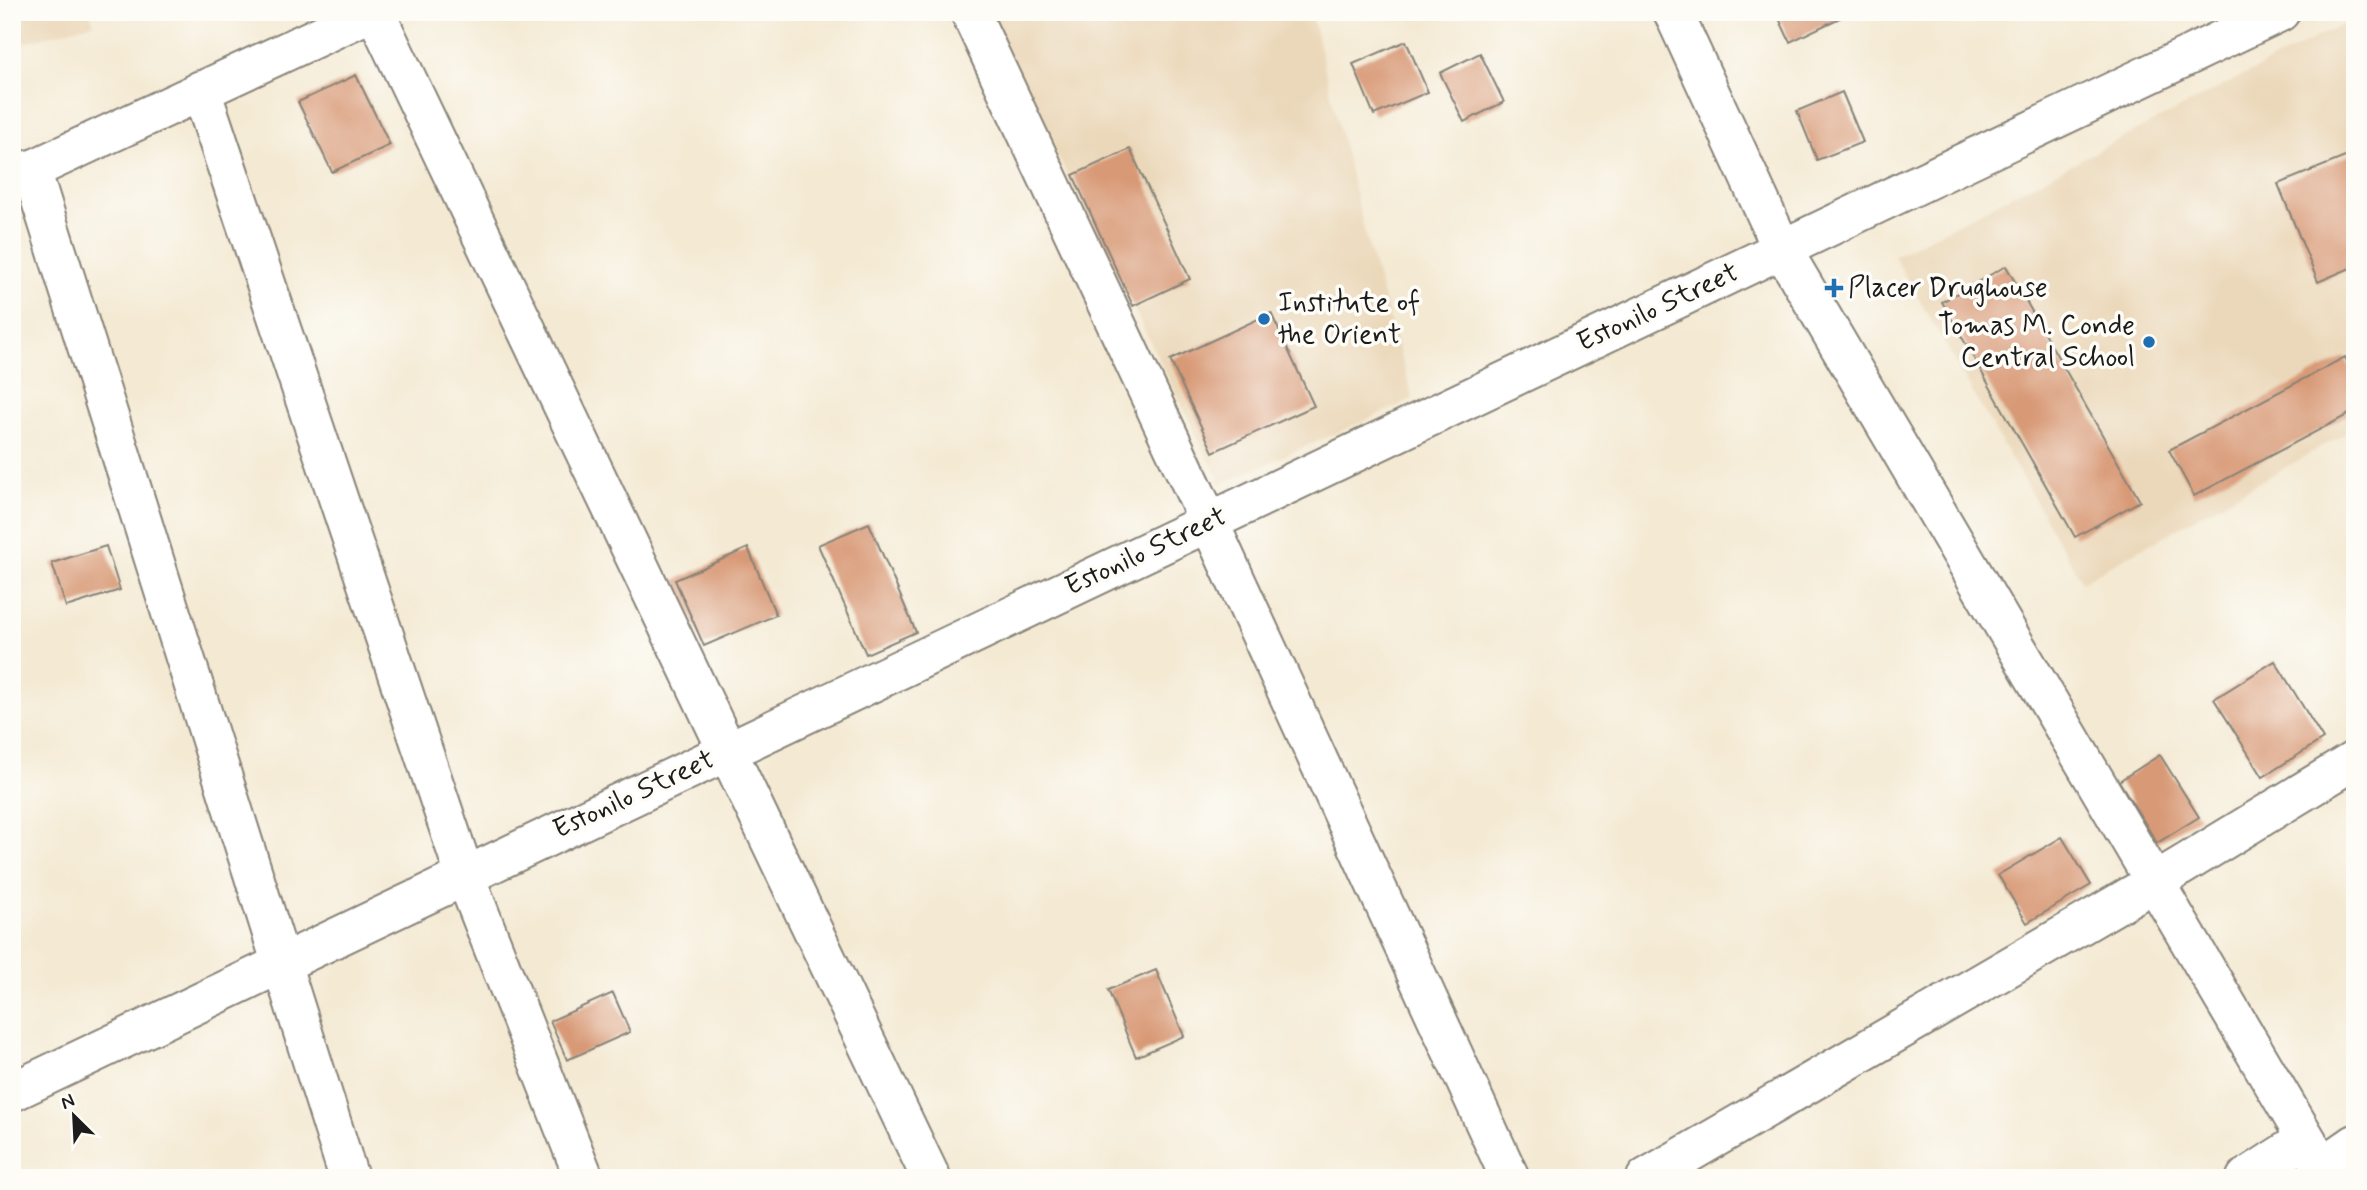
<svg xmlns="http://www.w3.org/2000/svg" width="2367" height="1190" font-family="Mynerve,sans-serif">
<rect width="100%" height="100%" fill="#fdfcf7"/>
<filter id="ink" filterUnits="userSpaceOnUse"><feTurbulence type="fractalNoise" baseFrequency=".0143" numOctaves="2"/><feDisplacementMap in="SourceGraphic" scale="14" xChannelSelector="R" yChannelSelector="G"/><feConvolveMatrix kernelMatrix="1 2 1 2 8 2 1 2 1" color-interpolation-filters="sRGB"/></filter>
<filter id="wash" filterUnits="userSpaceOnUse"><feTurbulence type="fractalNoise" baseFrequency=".00686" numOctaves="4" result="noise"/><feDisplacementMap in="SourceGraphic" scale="28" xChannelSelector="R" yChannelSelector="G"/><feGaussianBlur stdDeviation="1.57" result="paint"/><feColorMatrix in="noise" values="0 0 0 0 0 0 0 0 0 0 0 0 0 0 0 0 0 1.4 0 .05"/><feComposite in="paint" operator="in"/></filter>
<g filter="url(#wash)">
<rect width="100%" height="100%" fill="#f4ead4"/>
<path fill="#ebd8ba" d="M12,12H90L94,23L12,46Z
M986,12H1311L1366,238L1413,399L1221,484Z
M2355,18V428L2082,582L1894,256Z"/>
<g id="blocks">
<path fill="#d89976" d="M1776,12H1852L1790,42Z
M1406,41L1428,92L1374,115L1353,64Z
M1480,53L1504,102L1464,122L1440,73Z
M356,75L390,145L332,172L298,102Z
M1842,92L1863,142L1817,160L1797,111Z
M1130,149L1190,279L1133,306L1073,175Z
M2355,153V266L2318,282L2278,184Z
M2006,266L2140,501L2075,537L1942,302Z
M1271,313L1314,406L1213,452L1170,360Z
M2345,357L2355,376V411L2194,496L2169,450Z
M869,523L916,632L866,654L818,545Z
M106,546L120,590L66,607L52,563Z
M748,548L776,615L704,646L675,580Z
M2275,661L2323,739L2263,777L2214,699Z
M2160,755L2199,817L2157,843L2119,781Z
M2062,837L2091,885L2027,923L1998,875Z
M1156,970L1184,1036L1136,1057L1108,990Z
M613,993L630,1032L567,1060L550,1021Z"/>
</g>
</g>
<g filter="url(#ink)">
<use href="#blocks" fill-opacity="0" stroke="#888378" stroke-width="2"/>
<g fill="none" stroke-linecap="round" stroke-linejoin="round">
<defs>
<path id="minor" d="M375,12L931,1178
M970,12L1209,522L1510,1178
M1673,12L1782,249L2329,1178
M201,90L465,876L584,1178
M31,169L349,1178
M12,179L371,12
M2322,1167L2355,1144
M1646,1178L2155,882L2355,760
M2246,1178L2306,1139"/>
<path id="tertiary" d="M12,1092L2280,12"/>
</defs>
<use href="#minor" stroke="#888378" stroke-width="42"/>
<use href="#tertiary" stroke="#888378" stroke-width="42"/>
<use href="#minor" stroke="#fff" stroke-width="38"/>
<use href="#tertiary" stroke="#fff" stroke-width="38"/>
</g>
</g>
<g fill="#1f6fb2" stroke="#fdfcf7" stroke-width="2.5">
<path d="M1830.5 277.5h7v7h7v7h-7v7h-7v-7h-7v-7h7z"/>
<circle cx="1264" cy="319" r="7"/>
<circle cx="2149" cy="342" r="7"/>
</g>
<g text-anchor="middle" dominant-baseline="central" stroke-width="7" stroke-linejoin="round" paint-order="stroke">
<g font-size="28" fill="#1c1c1c" stroke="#fdfcf7" text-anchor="start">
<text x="1848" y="288">Placer Drughouse</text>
<text x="1278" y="303">Institute of<tspan x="1278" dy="32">the Orient</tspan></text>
<text x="2135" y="326" text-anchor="end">Tomas M. Conde<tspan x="2135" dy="32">Central School</tspan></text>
</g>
<g font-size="28" fill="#1c1c1c" stroke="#fdfcf7">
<text transform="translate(1658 308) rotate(-25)">Estonilo Street</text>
<text transform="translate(1146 552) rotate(-25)">Estonilo Street</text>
<text transform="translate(634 795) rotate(-25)">Estonilo Street</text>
</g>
</g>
<rect width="2367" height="1190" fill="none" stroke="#fdfcf7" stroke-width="42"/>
<g transform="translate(74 1116) rotate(336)" stroke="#fdfcf7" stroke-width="5" paint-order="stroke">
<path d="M0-5L12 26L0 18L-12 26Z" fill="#1c1c1c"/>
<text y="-10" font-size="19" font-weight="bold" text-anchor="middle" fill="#1c1c1c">N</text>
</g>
</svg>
